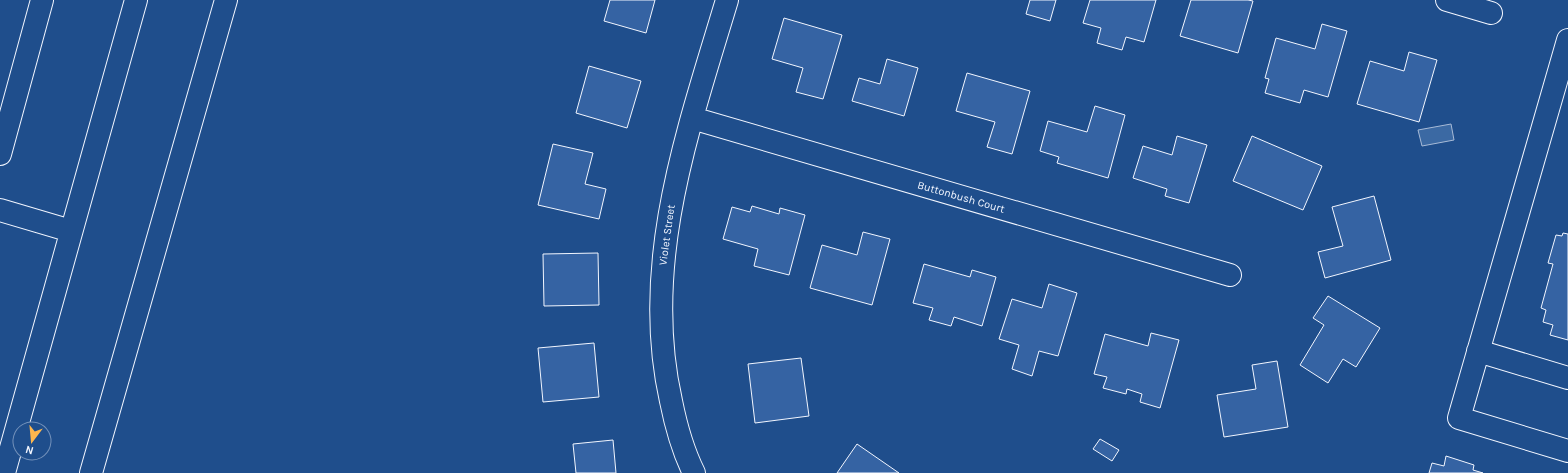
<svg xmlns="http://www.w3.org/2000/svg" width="1568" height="473" font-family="Karla,sans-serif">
<rect width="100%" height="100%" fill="#1f4e8c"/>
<path fill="#3b69a3" stroke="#a8bbd7" d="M1451,124L1454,140L1422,146L1418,130Z"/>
<path fill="#3563a3" stroke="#f2f6ff" d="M610,0H655L646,33L604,21Z
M1030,0H1056L1050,21L1026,14Z
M1090,0H1156L1144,42L1126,37L1122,50L1097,43L1101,28L1083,23Z
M1191,0H1248L1253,1L1238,53L1180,36Z
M784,18L842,35L823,99L796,92L803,68L772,59Z
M1322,24L1347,31L1328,97L1304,90L1300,103L1265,93L1269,79L1265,78L1276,38L1315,49Z
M1409,52L1437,60L1419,122L1357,104L1370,61L1404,71Z
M887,59L918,68L904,116L852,101L859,78L880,84Z
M589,66L641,81L627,128L576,113Z
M967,73L1030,91L1012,154L987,147L995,122L956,111Z
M1095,106L1125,115L1108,178L1057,163L1059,157L1040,151L1048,121L1087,132Z
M1177,136L1207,145L1189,203L1165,196L1167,189L1133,178L1143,146L1172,155Z
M1252,136L1322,166L1303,210L1233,181Z
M553,144L593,153L585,184L606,189L599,219L538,205Z
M1374,196L1391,260L1325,278L1318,252L1343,246L1332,207Z
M752,206L779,214L780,208L805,215L789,275L754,266L758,249L723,239L732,207L750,212Z
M863,232L890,239L872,305L810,288L822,245L857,255Z
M1563,233L1568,234V340L1550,335L1553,325L1543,322L1546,310L1541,308L1553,264L1548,263L1556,235L1562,236Z
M598,253L599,305L544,306L543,254Z
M924,264L970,277L972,270L996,277L982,326L954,317L951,326L929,320L933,308L913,303Z
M1049,284L1077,293L1058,356L1039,351L1032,376L1012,369L1019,345L999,339L1012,299L1042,308Z
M1328,296L1380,328L1356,367L1343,359L1328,383L1300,365L1324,325L1313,318Z
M1151,333L1179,340L1160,408L1140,402L1142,394L1127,389L1126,394L1103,388L1107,377L1094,374L1105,334L1148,346Z
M594,343L599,397L543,402L538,348Z
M801,358L809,416L755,423L748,364Z
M1277,361L1288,427L1224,437L1217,395L1256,389L1252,365Z
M1100,439L1119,450L1112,461L1093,449Z
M613,440L616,473H576L573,444Z
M857,444L899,473H837Z
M1446,456L1474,465L1473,470L1483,473H1429L1432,463L1444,466Z"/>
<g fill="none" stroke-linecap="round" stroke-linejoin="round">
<defs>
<path id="minor" d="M1447,0L1491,13
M1568,40L1459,418L1568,451
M692,118L1230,275
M0,154L42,0
M0,210L71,231
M1478,351L1568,378
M4,473L136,0
M91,473L226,0
M694,473C683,451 676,426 671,401C640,264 688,130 727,0"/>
</defs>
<use href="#minor" stroke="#f2f6ff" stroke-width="24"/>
<use href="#minor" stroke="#1f4e8c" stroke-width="22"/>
</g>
<g text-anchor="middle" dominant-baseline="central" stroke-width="3" stroke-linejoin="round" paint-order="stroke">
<g font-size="11" fill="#f2f6ff" stroke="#1f4e8c">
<text transform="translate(961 197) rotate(16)">Buttonbush Court</text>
<text transform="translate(667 235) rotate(-82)">Violet Street</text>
</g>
</g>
<g transform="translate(32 441) rotate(196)"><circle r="19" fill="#1f4e8c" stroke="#7391ba"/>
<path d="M0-3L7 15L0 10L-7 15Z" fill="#ffb74d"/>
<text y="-6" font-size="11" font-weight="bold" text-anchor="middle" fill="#f2f6ff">N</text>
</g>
</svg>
